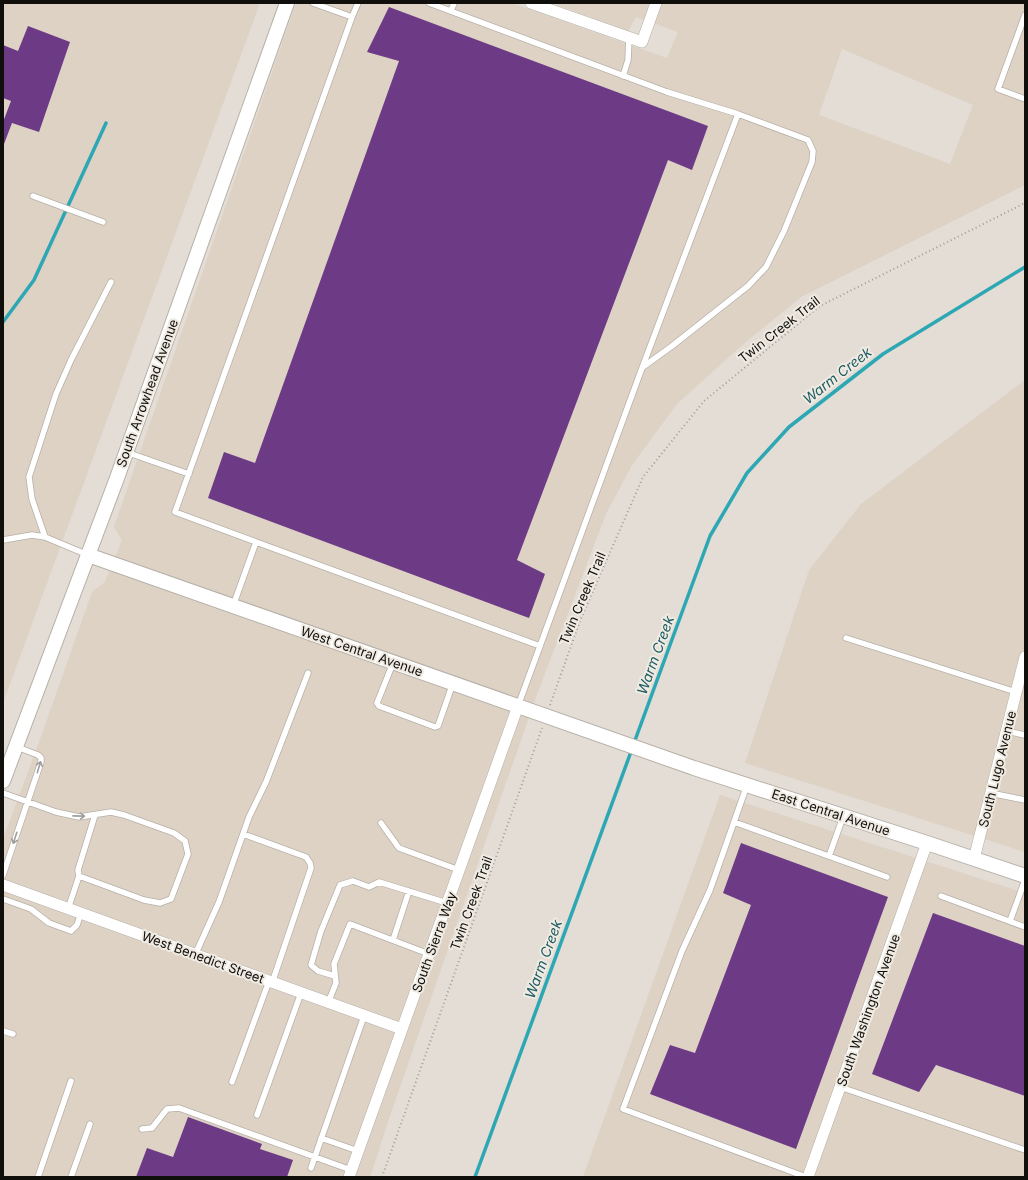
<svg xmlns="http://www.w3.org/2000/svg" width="1028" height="1180" font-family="Inter,sans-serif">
<rect width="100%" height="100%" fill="#e3ddd5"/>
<path fill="#ddd2c4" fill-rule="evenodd" d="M3,3H260L3,703Z
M296,3H512L667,58L678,32L636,17L628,31L552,3H1025V185L801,297L740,347L677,404L632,465L606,514L536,697L392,1110L370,1177H3V839L42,734L92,592L105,582L122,540L114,527ZM842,49L973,105L950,164L819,115Z
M1025,380V852L745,763L809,570L861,504Z
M720,795L1025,893V1177H583Z"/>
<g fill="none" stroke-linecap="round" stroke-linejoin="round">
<path stroke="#2da7b4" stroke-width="3.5" d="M3,322L34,280L106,123
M634,743L710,536L747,473L789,427L883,354L1025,267
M475,1177L632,749"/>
</g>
<path fill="#6d3a86" d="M389,7L708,126L692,170L668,160L517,560L545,574L529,618L208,498L224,452L255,463L399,61L367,52Z
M28,26L70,42L39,132L12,123L4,144H3V122L11,101L3,98V45L18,51Z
M741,843L888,897L796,1149L650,1094L670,1045L695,1053L751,905L723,893Z
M933,913L1025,946V1096L936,1065L919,1092L872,1074Z
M188,1117L262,1144L260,1149L293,1160L287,1177H136L147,1148L173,1157Z"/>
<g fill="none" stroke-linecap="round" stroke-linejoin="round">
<defs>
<path id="service" d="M429,3L667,92L738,114L642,368L540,646
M451,11L454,3
M1025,15L998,89L1025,99
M352,17L358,3
M623,76L628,60L629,38
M33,196L103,222
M643,367L672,346L748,286L766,267L784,231L812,162L813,151L808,140L738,114
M126,452L189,474
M45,537L32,499L29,477L56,394L71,360L111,282
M3,540L32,535L45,537L88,555
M256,542L540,646L518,706
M233,606L256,542L175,512L352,17L313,3
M846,638L1016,692
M393,663L377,703L379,706L435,727L438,726L453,683
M1006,731L1025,735
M3,793L56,812L79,817L111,812L124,815L174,833L185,841L188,854L171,899L160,903L144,900L79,876L78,870L95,815
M990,793L1025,800
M734,822L747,785
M381,823L399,848L459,870
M243,834L306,857L310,863L311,868L272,983
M829,856L843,817
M3,875L41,762V758L38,755L17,747
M941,896L1025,927
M3,899L31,909L49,923L71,931L77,925L81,913
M68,909L79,876
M1010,921L1025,880
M393,940L409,891
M195,955L219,902L249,817L266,782L308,673
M335,976L318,971L311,965L321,931L340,885L353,881L369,887L379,882L447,903
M328,1003L336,983L334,964L350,924L429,954
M3,1031L13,1034
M232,1082L269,981
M840,1087L1025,1150
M257,1115L301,993
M142,1129L152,1128L167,1109L179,1108L351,1170
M321,1138L358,1151
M311,1168L364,1016
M38,1177L71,1081
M71,1177L90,1124
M806,1177L623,1109L682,951L710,890L734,822L887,877"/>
<path id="minor" d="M531,3L642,42L656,3
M974,859L1025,657
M3,885L402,1029
M349,1177L518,706
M808,1177L927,843"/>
<path id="tertiary" d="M88,555L694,768L927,843L1025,876
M3,781L117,478L287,3"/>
</defs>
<use href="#service" stroke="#b6b0a8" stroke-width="7"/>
<use href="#minor" stroke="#b6b0a8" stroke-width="12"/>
<use href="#tertiary" stroke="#b6b0a8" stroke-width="16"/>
<path stroke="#a29d97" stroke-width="2" stroke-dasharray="1 3" stroke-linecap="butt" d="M550,705L580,621L643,477L704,401L820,306L1025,203
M382,1177L542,728"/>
<use href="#service" stroke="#fff" stroke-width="5.5"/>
<use href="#minor" stroke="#fff" stroke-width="11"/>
<use href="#tertiary" stroke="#fff" stroke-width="14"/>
</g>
<defs><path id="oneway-shaft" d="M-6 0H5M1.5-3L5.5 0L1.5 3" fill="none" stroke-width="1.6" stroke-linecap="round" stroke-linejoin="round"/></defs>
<g stroke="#a09f9e">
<use href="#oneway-shaft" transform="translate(39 767) rotate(-73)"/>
<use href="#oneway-shaft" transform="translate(79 816) rotate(1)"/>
<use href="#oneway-shaft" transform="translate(15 838) rotate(108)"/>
</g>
<g text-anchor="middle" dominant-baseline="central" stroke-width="4" stroke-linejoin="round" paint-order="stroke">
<g font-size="13" fill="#110f0c" stroke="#f0ebe2">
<text transform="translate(779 329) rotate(-38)">Twin Creek Trail</text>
<text transform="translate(147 393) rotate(-70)">South Arrowhead Avenue</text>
<text transform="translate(582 598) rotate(-67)">Twin Creek Trail</text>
<text transform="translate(362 651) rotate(19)">West Central Avenue</text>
<text transform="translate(997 769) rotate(-76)">South Lugo Avenue</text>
<text transform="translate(831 812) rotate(18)">East Central Avenue</text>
<text transform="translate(471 903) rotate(-70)">Twin Creek Trail</text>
<text transform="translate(434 942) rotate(-70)">South Sierra Way</text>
<text transform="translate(203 957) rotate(20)">West Benedict Street</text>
<text transform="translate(868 1010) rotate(-70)">South Washington Avenue</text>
</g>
<g font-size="14" font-style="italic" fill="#1b5b62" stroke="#f0ebe2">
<text transform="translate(837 375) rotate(-38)">Warm Creek</text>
<text transform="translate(655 655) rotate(-70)">Warm Creek</text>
<text transform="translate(543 959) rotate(-70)">Warm Creek</text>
</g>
</g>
<rect width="1028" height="1180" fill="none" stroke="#110f0c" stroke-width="8"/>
</svg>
